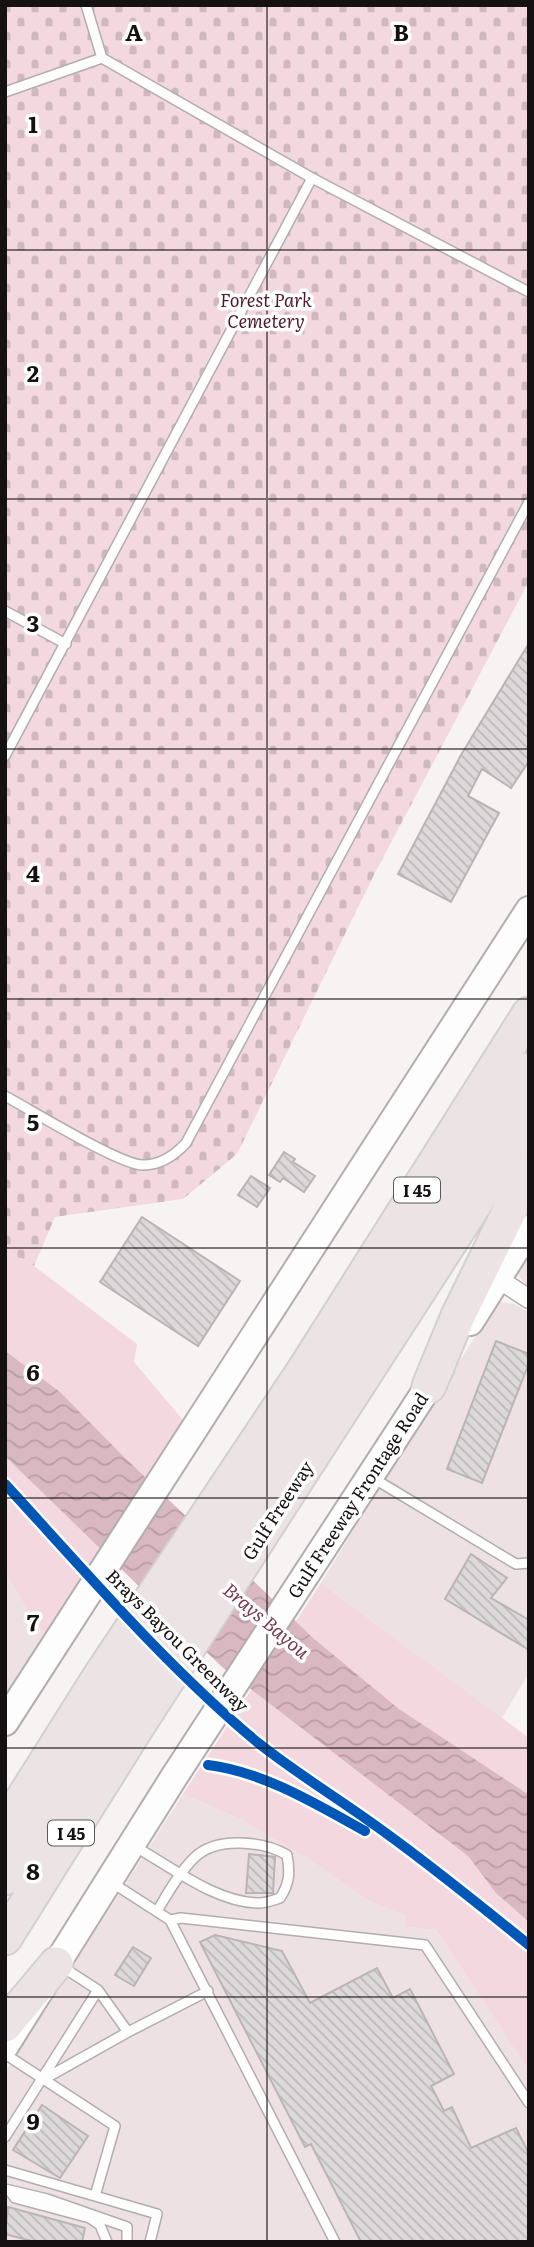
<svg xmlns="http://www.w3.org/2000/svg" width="534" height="2247" font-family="Literata,serif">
<defs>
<pattern id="cemetery-stones" width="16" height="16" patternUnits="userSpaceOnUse" patternTransform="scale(1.75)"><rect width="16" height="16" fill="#f3d9df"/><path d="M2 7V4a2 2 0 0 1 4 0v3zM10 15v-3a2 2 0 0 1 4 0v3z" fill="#cfb9be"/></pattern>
<pattern id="water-waves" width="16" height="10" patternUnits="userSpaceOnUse" patternTransform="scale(1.75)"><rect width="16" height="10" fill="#d9b8c1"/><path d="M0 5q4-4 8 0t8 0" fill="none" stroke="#b99da5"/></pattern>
<pattern id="building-back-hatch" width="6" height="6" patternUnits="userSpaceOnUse" patternTransform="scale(1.75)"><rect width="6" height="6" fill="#ddd9da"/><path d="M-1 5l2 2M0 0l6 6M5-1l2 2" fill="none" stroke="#bdb9ba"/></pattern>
</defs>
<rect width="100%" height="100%" fill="#f8f3f3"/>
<path fill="#eee1e4" d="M529,1252V1288L518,1275L520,1265Z
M500,1302L514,1304L529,1312V1673L502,1718L321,1583L402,1451L493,1309Z
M5,1571L24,1605L46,1636L5,1700Z
M183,1794L240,1819L305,1857L371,1902L407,1916L406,1927L436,1930L529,2071V2242H5V2072Z"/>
<path fill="#f3d9df" d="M5,1250L34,1266L137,1344L134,1362L183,1420L46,1636L24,1605L5,1571Z
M321,1583L529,1738V2071L436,1930L406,1927V1916L371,1902L305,1857L240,1819L183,1794Z"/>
<path fill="url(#cemetery-stones)" d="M5,5H529V581L374,875L237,1154L183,1199L55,1217L34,1266L5,1250Z"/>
<path fill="url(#water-waves)" d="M5,1351L60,1392L121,1454L313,1638L399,1709L529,1795V1922L496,1893L468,1856L222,1667L5,1456Z"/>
<path fill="url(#building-back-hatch)" stroke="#b9b5b5" stroke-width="2" d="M529,643V761L511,788L482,769L468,796L499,813L451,902L398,874L461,755Z
M284,1152L295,1159L293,1162L315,1176L304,1192L283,1178L280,1182L269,1175Z
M251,1176L270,1188L257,1207L238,1195Z
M142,1217L240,1281L198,1346L100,1282Z
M496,1341L529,1354V1363L482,1483L447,1469Z
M471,1554L507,1578L491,1598L529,1620V1650L445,1599Z
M249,1854L275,1857L273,1893H246Z
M215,1935L282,1951L310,2003L377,1968L393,1998L410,1989L454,2074L431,2086L444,2111L452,2107L471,2148L516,2128L529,2154V2242H361L311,2144L305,2147L200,1942Z
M133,1947L151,1958L134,1986L115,1975Z
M42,2105L88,2136L60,2178L13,2150Z
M8,2207L85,2228L82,2242H35L5,2234Z"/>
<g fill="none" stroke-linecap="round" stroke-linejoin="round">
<defs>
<path id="service" d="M86,5L102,58L312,178L529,292
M5,92L102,58
M5,611L66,644
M5,756L312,178
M5,1096C31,1110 120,1165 143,1165C160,1165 175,1155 186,1143L529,502
M373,1478L516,1564L529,1563
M134,1846C170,1866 216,1903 259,1903C266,1903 274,1900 280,1898C290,1883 290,1872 287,1855C263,1841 216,1836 194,1858C179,1873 168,1893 157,1911
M111,1882L170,1920L181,1918L425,1945L529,2103
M170,1920L335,2242
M128,2032L208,1991
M5,2054L115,2126L95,2196L157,2214L150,2242
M46,2078L128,2032L98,1990
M5,2137L98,1990L61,1966
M5,2170L95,2196
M5,2189L47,2199L127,2227V2242
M9,2190L15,2198L90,2218L100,2225L107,2242"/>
<path id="minor" d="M497,1278L529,1299"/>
<path id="secondary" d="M470,1322L529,1229
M5,1722L529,910
M5,2046L174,1777L440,1369"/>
<path id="motorway" d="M429,1386L458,1316L529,1171
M5,1827L100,1676L306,1367L529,1014
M5,1878L115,1704L326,1385L529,1070
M5,1938L137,1727L529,1120
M5,2025L56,1964"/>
</defs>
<use href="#service" stroke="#b2adae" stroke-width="12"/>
<use href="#minor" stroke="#b2adae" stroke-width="21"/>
<use href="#secondary" stroke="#b2adae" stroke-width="30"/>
<use href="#motorway" stroke="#d2d0d0" stroke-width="37"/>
<use href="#service" stroke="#fefdfd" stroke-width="9"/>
<use href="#minor" stroke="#fefdfd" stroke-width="18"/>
<use href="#secondary" stroke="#fefdfd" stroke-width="26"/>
<use href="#motorway" stroke="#ece3e5" stroke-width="33"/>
<defs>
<path id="cycleway" d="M5,1484C86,1572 165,1665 257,1742C297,1774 341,1800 383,1831C433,1867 481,1906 529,1945
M208,1765C264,1772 316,1804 365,1831"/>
</defs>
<use href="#cycleway" stroke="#fff" stroke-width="15"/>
<use href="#cycleway" stroke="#0057b8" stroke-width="10"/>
</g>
<path fill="none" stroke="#151112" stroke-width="2" stroke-opacity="0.55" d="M267,5V2242M5,250H529M5,499H529M5,749H529M5,999H529M5,1248H529M5,1498H529M5,1748H529M5,1997H529"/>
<g text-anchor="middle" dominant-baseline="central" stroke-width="7" stroke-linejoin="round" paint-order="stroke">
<g fill="#fff" stroke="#5b5859" stroke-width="2">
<rect x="394" y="1177.5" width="46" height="25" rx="5"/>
<rect x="48" y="1820.5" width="46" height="25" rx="5"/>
</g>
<g font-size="16" font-weight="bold" fill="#151112">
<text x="417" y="1190">I 45</text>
<text x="71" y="1833">I 45</text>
</g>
<g font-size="18" font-style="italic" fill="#50192d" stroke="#fff">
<text x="266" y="299">Forest Park<tspan x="266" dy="21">Cemetery</tspan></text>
</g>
<g font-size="18" fill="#151112" stroke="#fff">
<text transform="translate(357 1495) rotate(-57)">Gulf Freeway Frontage Road</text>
<text transform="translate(277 1510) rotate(-57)">Gulf Freeway</text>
<text transform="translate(178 1640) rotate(45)">Brays Bayou Greenway</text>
</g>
<g font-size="19" font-style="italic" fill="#783c4f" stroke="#fff">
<text transform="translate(267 1620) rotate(40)">Brays Bayou</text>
</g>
</g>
<g font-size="23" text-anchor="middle" font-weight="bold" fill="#151112" stroke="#fff" stroke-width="7" stroke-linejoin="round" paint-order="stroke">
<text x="134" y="41">A</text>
<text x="401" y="41">B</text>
<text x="33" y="133">1</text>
<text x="33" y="382">2</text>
<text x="33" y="632">3</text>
<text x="33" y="882">4</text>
<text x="33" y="1131">5</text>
<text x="33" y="1381">6</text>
<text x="33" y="1631">7</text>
<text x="33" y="1880">8</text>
<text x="33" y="2130">9</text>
</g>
<rect width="534" height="2247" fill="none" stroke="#151112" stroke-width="14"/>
</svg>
